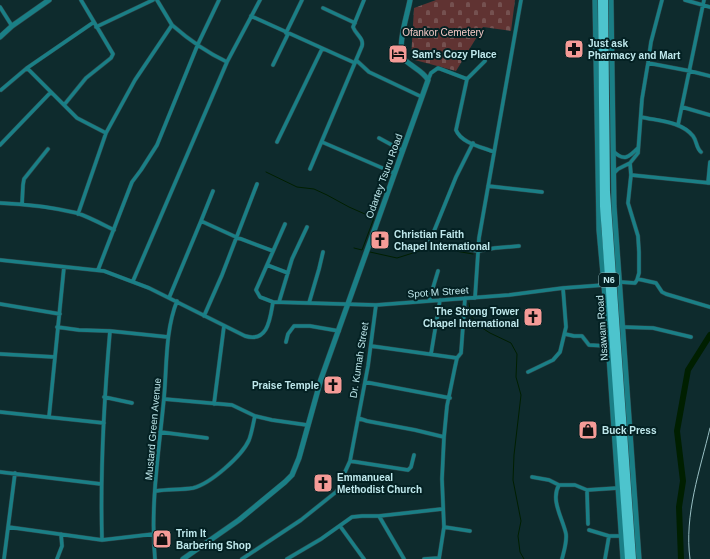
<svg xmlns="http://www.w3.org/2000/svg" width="710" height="559" font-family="Arial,sans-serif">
<defs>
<pattern id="cemetery-stones" width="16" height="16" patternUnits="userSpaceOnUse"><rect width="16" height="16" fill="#603332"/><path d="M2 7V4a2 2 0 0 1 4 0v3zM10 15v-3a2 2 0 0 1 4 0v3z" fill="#755150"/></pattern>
</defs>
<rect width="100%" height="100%" fill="#0e2b2d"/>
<path fill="url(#cemetery-stones)" d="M436,0H515L511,31L483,27L456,71L411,59L414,8Z"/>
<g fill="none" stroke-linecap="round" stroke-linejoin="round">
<path stroke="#001f00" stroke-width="1" d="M266,172L297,187L314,189L327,195L349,207L374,218L362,250L354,248
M370,252L397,258L432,247L473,254
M469,303L471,316L479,326L490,333L511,343L517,354L516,377L521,395L514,455L513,480L521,521L518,536L520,552L524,559"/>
<path stroke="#001f00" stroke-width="6" d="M681,559L679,507L683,481L677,431L688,370L710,335"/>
<defs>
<path id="street" d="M685,0L710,7
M0,7L12,26
M323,8L355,23
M251,16L355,63
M172,25C188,39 208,53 227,62
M96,27L153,0
M286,33L302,0
M356,60L369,72L422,97
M485,61L467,79L456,130C461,143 482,147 494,152
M648,63L690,71L710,76
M273,65L288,34
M27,68L77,118L106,133
M428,80L431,73L438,68L467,79
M1,90L27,68L94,22
M64,105L86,78L111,58L113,54L81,0
M682,107L710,115
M641,117C658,121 681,121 693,136C697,141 696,148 701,152
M678,125L704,0
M379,138L403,151
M277,142L322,49
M322,142L394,173
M473,143L456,177L430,241L433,244L478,251L495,248L519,246
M0,145L51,92
M613,151C624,162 629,157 638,148
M310,169L362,46C364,38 356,35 353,27L364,0
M614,173L618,169L630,163L638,153L642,99L648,63L651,42L662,0
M631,175L710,183
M708,183L710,162
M488,186L542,192
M0,203C26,204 51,207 77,213C89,217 102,224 114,230
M22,204L23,185L24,179L48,149
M78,214L106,133L135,80L172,25L157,0
M201,221L213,191
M285,224L256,290L260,297L273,302L376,305L509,295L563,288L604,285
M0,260L104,271L149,288L245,336C268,343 270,319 273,302
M267,265L288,273
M98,270L132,182L141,170L157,145L198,44L219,0
M638,279L656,283L662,292L666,294L710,307
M133,281L227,62L260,0
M620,282L635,283L637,280L639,273V252L638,236L628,203L631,175L630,163
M169,298L201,221L236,237L273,251
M475,298L479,238L521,0
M429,301L438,271
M279,302L292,259L307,227
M309,303L319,269L323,252
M0,304L60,314
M204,316L222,275L257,184
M57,327L79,330L110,331L168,337
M622,327L653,328L691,337
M110,331C104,400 100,470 102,540L154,534
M565,334L574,336H582L589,345L607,346
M286,342L288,334L294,326H310L339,331
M371,346L457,358L455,367L447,406L444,437L442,479L444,527L439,559
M0,354L55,357
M431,354L440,300
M457,358L461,353L465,298
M528,372L553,360L560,352L566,327L563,288
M365,382L450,398
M104,397L132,403
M164,399L232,405L255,416L272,420L307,425
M214,404L224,326
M0,412L104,423
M49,417L64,267
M358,418L367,421L415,430L444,437
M160,432L207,438
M350,461L408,470L411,467L414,455
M0,472L101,484
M532,477L549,480L559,485H575L587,490L618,488
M559,485C550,500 563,519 566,534C567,542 564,551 562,559
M587,490L588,524
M156,491C168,489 181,490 193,488C210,484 242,456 249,440C252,432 253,424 255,416
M379,516L404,559
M340,526L364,559
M8,527L102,540
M444,527L470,531
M589,530L609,536H621
M4,559L15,473
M57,559L62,546L61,534
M155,559C150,505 159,451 164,398C167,366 165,331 177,301
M242,559L301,520L336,492L340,486L345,472L350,461L368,366L376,305
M287,559L321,539L352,517L362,516H379L442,509
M424,559L439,558
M605,559L609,536"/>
<path id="secondary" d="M595,0L599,230L604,285L623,559
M611,0L614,206L639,559
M0,37L12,26L49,0
M183,559L239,520L285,482L292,475L299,458L321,379L428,80C423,71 412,67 405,60C395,50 408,13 410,0"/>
<path id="highway" d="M601,0L603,206L628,559
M605,0L607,192L633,559"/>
</defs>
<use href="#street" stroke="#2e4649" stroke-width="4.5"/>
<use href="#secondary" stroke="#2e4649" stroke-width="6"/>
<use href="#highway" stroke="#2e4649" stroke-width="7"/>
<use href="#street" stroke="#1a7f86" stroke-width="3.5"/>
<use href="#secondary" stroke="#1a7f86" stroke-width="5"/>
<use href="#highway" stroke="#4dc4cd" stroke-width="6"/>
<path stroke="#9ac0c4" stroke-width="1" d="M690,559C684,515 700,470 710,428"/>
</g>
<defs>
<symbol id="pharmacy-square" viewBox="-11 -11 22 22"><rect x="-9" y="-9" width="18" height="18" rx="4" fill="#f59b97" stroke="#042123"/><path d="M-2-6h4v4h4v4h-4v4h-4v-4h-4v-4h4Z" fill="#111"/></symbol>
<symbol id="hotel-square" viewBox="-11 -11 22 22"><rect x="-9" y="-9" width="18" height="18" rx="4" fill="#f59b97" stroke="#042123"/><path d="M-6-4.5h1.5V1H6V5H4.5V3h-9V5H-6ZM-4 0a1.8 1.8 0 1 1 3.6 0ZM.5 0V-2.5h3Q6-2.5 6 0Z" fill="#111"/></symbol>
<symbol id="church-square" viewBox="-11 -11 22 22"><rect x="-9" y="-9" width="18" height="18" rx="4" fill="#f59b97" stroke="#042123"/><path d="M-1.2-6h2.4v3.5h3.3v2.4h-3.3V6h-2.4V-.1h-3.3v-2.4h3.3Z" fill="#111"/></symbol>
<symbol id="shop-square" viewBox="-11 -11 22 22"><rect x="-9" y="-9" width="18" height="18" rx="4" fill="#f59b97" stroke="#042123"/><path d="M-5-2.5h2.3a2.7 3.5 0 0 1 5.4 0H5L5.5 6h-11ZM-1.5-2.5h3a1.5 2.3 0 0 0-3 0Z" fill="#111"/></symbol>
</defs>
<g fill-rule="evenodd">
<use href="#pharmacy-square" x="563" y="38" width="22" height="22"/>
<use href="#hotel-square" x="387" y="43" width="22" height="22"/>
<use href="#church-square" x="369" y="229" width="22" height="22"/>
<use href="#church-square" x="522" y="306" width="22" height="22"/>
<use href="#church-square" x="322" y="374" width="22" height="22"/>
<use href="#shop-square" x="577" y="419" width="22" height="22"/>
<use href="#church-square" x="312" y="472" width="22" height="22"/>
<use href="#shop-square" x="151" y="528" width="22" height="22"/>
</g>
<g text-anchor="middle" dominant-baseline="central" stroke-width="4" stroke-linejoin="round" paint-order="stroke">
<rect fill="#042123" stroke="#87acb0" stroke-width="1" x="599" y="273" width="20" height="14" rx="3"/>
<g font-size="9" font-weight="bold" fill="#bfe8ec">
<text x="609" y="280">N6</text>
</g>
<g font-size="10" fill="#f6cac7" stroke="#042123">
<text x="443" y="32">Ofankor Cemetery</text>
</g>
<g font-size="10" font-weight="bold" fill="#bfe8ec" stroke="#042123" text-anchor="start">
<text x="588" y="43">Just ask<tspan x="588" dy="12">Pharmacy and Mart</tspan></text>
<text x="412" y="54">Sam's Cozy Place</text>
<text x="394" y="234">Christian Faith<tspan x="394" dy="12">Chapel International</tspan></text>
<text x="519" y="311" text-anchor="end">The Strong Tower<tspan x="519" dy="12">Chapel International</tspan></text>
<text x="319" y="385" text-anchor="end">Praise Temple</text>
<text x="602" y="430">Buck Press</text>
<text x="337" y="477">Emmanueal<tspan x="337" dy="12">Methodist Church</tspan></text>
<text x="176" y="533">Trim It<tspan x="176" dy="12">Barbering Shop</tspan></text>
</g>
<g font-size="10" fill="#bfe8ec" stroke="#042123">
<text transform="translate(384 176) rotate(-70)">Odartey Tsuru Road</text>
<text transform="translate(438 292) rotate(-4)">Spot M Street</text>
<text transform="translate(602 328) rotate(-94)">Nsawam Road</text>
<text transform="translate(359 360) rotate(-81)">Dr. Kumah Street</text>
<text transform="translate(153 429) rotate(-85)">Mustard Green Avenue</text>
</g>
</g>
</svg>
